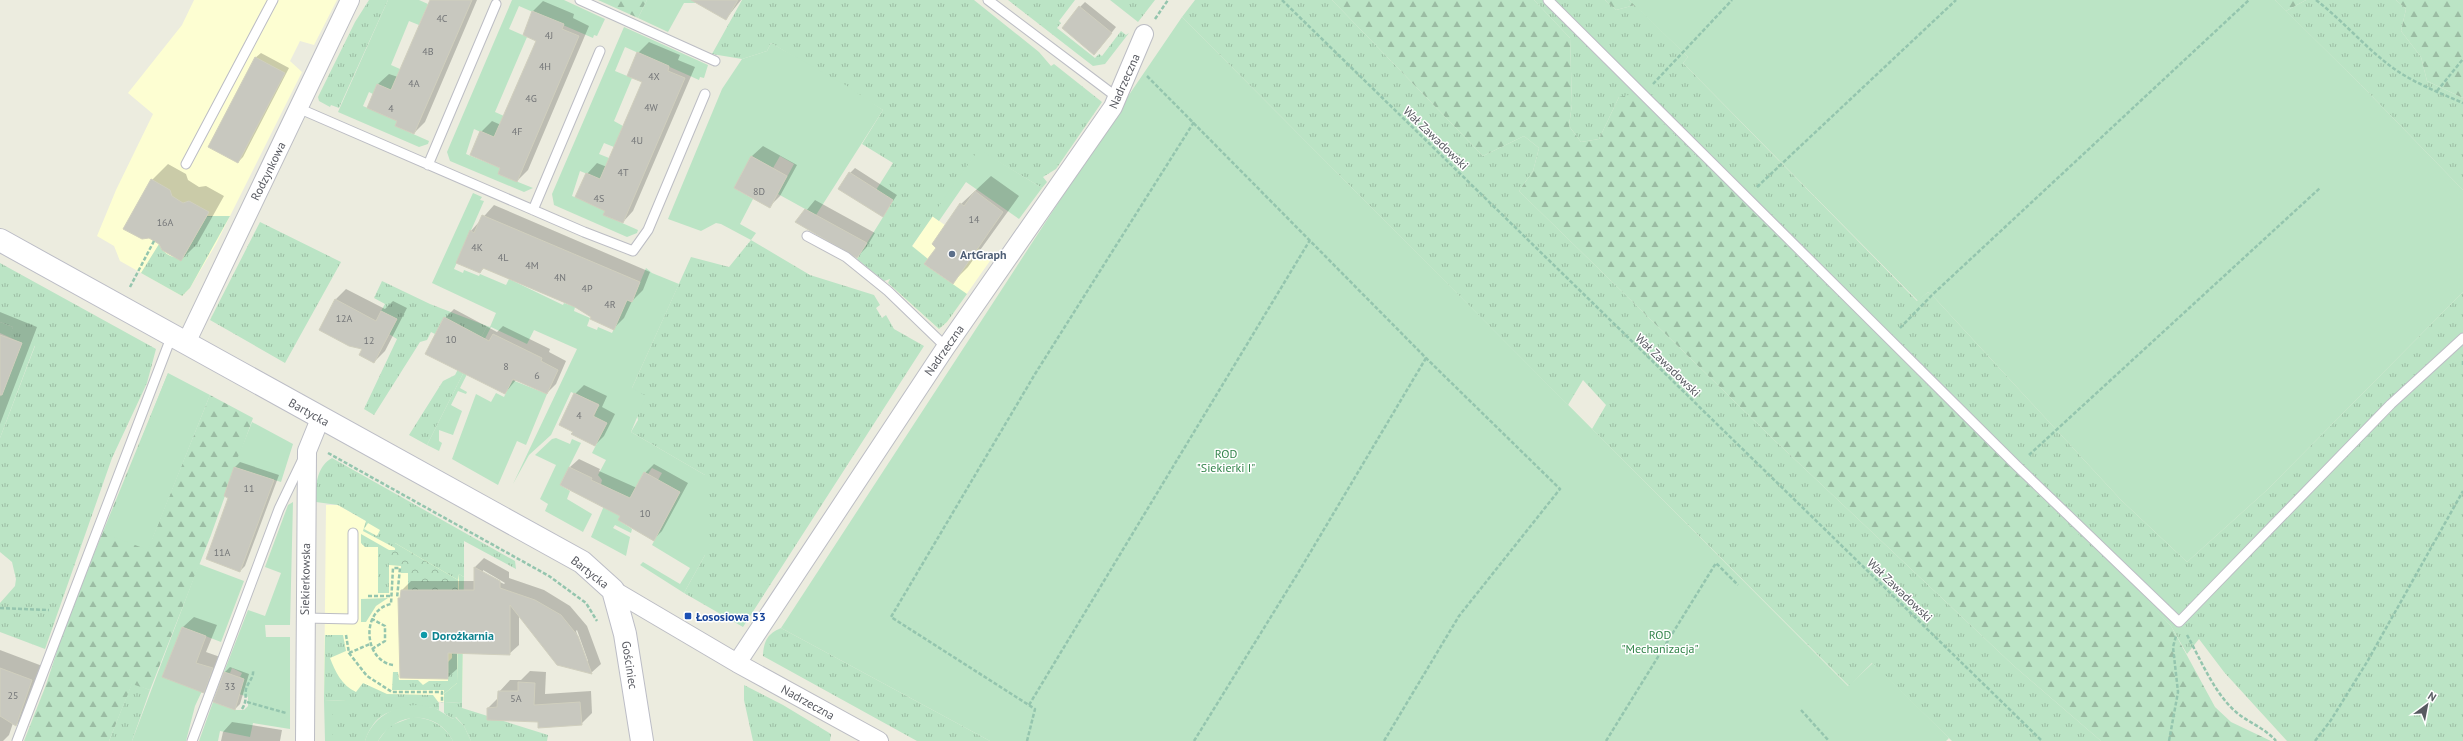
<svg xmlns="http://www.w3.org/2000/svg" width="2463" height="741" font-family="'PT Sans',sans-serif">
<defs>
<pattern id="grass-tufts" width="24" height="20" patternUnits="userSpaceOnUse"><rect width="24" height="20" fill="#bbe4c5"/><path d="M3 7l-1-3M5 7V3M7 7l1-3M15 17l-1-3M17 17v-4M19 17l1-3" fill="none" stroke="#9bbca3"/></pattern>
<pattern id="forest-firs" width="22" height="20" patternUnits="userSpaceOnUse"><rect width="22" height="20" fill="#bbe4c5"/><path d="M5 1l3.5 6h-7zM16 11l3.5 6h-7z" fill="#9bbca3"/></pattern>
<pattern id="park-crowns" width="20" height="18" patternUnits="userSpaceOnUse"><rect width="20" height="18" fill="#bbe4c5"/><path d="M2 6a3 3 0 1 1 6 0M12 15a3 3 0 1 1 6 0" fill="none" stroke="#9bbca3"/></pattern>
</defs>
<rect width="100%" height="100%" fill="#ececdf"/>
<path fill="#fdfed2" d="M194,0H337L314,45L300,41L290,61L302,72L216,244L190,288L182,296L120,261L114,246L97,236L116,190L153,114L128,93L182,25Z
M932,216L992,258L947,322L939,329L888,283Z
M326,505H338L464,577L462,702L324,700Z"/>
<path fill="url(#grass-tufts)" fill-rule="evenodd" d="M369,0H388L339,108L331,105L330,107L319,101L318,97L355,22Z
M742,0H974L1039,52L1051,66L1054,64L1102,102L1056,169L1043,177L1047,182L1042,188L979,150L912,246L928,259L924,264L967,294L947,322L939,329L888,283L890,279L884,281L857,259L893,201L876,190L893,163L862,144L883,110L771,43L767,51L742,59L712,54Z
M1008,0H1075L1059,21L1061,23L1057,28L1095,58L1099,54L1102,56L1121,31L1126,35L1129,33L1105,64L1093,66Z
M1110,0H1155L1138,22Z
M1195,0H1332L1483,156L1524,136L1539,148L1533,171L1519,191L1770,436L2014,666L2101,741H1952L1872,663L1849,686L1592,429L1606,405L1583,380L1568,405L1182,17Z
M1534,0H1605L1616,10L1635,5L1688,57L1683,63L1917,301L1928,292L1932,295L2121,500L2187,562L2267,490L2463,292V741H2287L2224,672L2199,639L2187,654L2171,626L1619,97L1599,139L1581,142L1569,126L1572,104L1570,38Z
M2306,0H2396L2406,9L2401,31L2421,57L2427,81L2463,98V190L2362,86L2286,11Z
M207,216H230L190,288L182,296L141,273L159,244C163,254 173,259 183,258Z
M260,222L341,262L285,363L210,320Z
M751,240L810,275L874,295L880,305L876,308L882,318L886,315L894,329L924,346L743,627L684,593L705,555V475L631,432L638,420L632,388L691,257L729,267Z
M0,263L156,349L147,383L112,458L45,649L0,632V603L15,586L16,579L12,562L0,552V438L35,346L9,336L13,327L0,322Z
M382,281L430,304L487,326L427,445L409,435L443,381L455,375L470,346L472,332L444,317L435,334L431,332L427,340L420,342L374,415L364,409L397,339L389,334L397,319L381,311L385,304L374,298Z
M332,458L515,561L516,569L464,541V577L459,574L458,580L395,543V548L363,531L366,521L338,505L316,502C315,486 317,466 332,458ZM368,523L380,530L377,536L364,529Z
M361,534L389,550V593H378V547H365L361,543Z
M458,590L457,683L444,694V690H392L393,672H398L399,680H418L423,685L429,681H448V662L452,658L453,612Z
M781,628L990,741H917L763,656C764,641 767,634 781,628Z
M325,635H343L346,651L330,658C335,671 342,686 356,692L363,683L387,694L433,695L439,703V710C426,704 398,707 385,714C375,719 368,731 365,741H332V707L346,701L324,700Z
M132,683L150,690L132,741H109Z
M744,685L783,705L831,734L830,741H753L744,700Z
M462,702V708L548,735L547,741H471L464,726L456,717L453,719L444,713V703Z
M413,717C430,718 445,725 453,741H378L389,726Z"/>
<path fill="url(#forest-firs)" d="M598,0H647L638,18Z
M1332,0H1534L1570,38L1572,104L1569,126L1581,142L1599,139L1619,97L1633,94L2171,626L2215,707L2231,722L2271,741H2101L2014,666L1770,436L1519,191L1533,171L1539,148L1524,136L1483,156Z
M1605,0H1629L1635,5L1616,10Z
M2275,0H2306L2286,11Z
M2396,0H2463V98L2427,81L2421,57L2401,31L2406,9Z
M168,373L152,539L210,395L253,418L211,535L150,690L132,684L109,741H24L46,685L68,617Z"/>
<path fill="url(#park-crowns)" d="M395,543L458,580V590H408V573H401V566L389,565V550H395Z"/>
<path fill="#bbe4c5" d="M388,0H419L428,4L419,25L409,21L391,65L400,69L391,90L377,84L373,94L369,92L363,106L397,121L395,126L429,141L428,144L419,147L338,112Z
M512,0H564L605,19L597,36L594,35L593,38L519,6L509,29L527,37L495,112L504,116L494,138L474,129L466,154L500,168L498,174L533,188L524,192L450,161L447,152Z
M647,0H697L696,3H684L668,32L638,18Z
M1629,0H2275L2362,86L2463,190V292L2267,490L2187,562L2121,500L1932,295L1928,292L1918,301L1683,63L1688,57Z
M1182,17L1848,686L1873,663L1949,738L1946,741H990L781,628L1118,111Z
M624,27L708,65L704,78L700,77L699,80L625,47L615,71L632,78L614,121L623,126L614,147L604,143L599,154L609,158L600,179L580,171L572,196L606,210L604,215L638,230L637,233L627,237L554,205L552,194Z
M771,43L847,86L883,110L816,215L778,194L794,164L780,156L773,168L751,156L734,188L753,199L740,224L756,233L751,240L721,224L716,223L701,231L668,219L722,89L742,59L767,51Z
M979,149L1042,188L1019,219L966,182L939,221L932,216Z
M473,193L482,197L480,200L484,201L454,269L463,273L464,270L479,276L480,274L506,285L509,279L563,305L564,303L575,307L574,311L590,318L587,326L597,330L598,327L612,333L627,300L632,302L646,268L652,273L679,284L632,388L646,396L631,432L705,475V555L684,593L640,565L643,562L680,584L690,568L652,545L680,492L658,480L662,473L652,468L648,474L644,472L618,520L632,529L631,533L615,525L613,528L630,537L626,556L591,537L611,489L601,484L602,480L598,475L606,460L592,453L607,423L594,417L599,404L571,392L551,435L529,455L513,484L577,349L534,330L527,344L491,327L460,388L467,392L466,394L458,391L451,405L462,411L453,435L439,430V441L442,443L439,451L427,445L487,326L490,327L496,313L432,283Z
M0,322L13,327L10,336L35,345L0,438V397L22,343L0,333Z
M168,373L210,395L148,550L104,533Z
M512,380L547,394L526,445L517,441L498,485L452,459L476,394L491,402L496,393L504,397Z
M252,422L293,444L281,482L234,467Z
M556,438L570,444L572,439L581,443L560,485L570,491L567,499L592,514L583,532L545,511L548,504L540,499L556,465L535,455L552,439Z
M293,502L290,625H265L266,637H290V729L253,723L250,737L220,731L218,741H199L213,702L235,710H244L248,706V697L239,694L244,679L240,677L242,673L232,668L230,673L224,672L248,610L265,616L281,573L265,567L288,505Z
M199,564L244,581L221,642L182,627L163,677L202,691L195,706L186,741H132Z
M459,574L464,577L462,702L444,703V694L457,683Z
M388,598L376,606L366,622H361V599Z
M324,700L346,701V707H332V741H325Z
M417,705L435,708L453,719L455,717L464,726L471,741H453C437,709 395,711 378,741H365C372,718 394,705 417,705Z"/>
<path fill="#0003" fill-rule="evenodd" d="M431,0H477L425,122L414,133L398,120L368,107L378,84L389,74L398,77Z
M699,0H741L726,19Z
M543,1L574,14L573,18L589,26L528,170L517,181L501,168L481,132L492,121L501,125L537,40L533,11Z
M1085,2L1116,27L1099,49L1080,7Z
M649,42L680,55L678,60L695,67L633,211L623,222L607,210L587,174L597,163L607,167L643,82L638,53Z
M261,53L289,68L243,157L238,162L255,58Z
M763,146L797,165L780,196L769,207L735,187L752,156Z
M168,164L186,174L188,180L199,187L206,186L224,196L197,244L181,260L152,180Z
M855,168L897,195L883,216L850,173Z
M991,176L1019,196L968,267L952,283L937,247L961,204Z
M815,200L875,233L866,248L857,257L797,222Z
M494,205L650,272L643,290L632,301L624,318L613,329L575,307L484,268L480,272L471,231Z
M346,289L385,309L393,301L407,308L385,351L374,362L363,349L320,330L336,299Z
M454,309L497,332L503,326L550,349L549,352L566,361L556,384L547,393L516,380L505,393L445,318Z
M0,312L37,327L0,424Z
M584,385L607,396L602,407L615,414L604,436L595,445L574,431L575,394Z
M579,459L600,469L599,471L637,488L645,473L654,464L688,483L662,531L653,540L622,516L570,467Z
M240,462L279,475L245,566L240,571L229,497L225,496L235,467Z
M484,558L509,572V578L544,590L570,606L587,626L601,664L591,673L519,614V645L509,654L457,653V669L447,678L401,597L402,590L411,581H475V567ZM483,570L505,583L504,584L483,573ZM577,630L588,661H586L576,631Z
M194,617L217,625L206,652L223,658L214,681L203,692L183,627Z
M0,650L45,667L29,712L16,725L13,723L9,735L3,741H0Z
M230,667L249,674L240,704L235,709L225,672Z
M530,671L546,672L545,694L591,691L592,713L581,724L539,721L488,708L498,698L499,692L510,680H521Z
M232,722L282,730L280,741H221L223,732Z"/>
<path fill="#c8c8bf" stroke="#d0cfbe" d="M430,0H472L414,134L395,126L397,121L367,108L377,84L391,90Z
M691,0H738L726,20Z
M1079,6L1112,33L1094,55L1062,28Z
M532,11L564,24L562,29L579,36L517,182L498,174L500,168L470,155L480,131L494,137L536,41L523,35Z
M637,52L669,66L668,71L685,78L623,223L603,215L605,211L575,197L586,173L600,179L642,82L627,76Z
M255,57L285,73L238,163L208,147Z
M751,156L787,176L770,208L734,188Z
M849,172L893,200L883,217L838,189Z
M151,179L170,190L172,196L183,203L189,201L209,212L181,261L162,250L159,244L149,238L142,239L123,229Z
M975,191L1003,212L953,284L924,264L936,248L932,244L960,203L964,206Z
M805,209L867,243L857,258L795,222Z
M482,215L640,282L632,302L627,300L614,330L590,319L591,317L575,307L521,284L483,268L480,273L456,263L470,230L474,233Z
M335,299L376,321L381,311L397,319L374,363L359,355L362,349L349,346L319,330Z
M444,317L489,341L493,334L542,358L541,361L558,370L547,394L513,379L505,394L425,354Z
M0,335L22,343L2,395H0Z
M574,393L599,405L593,416L607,423L595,446L571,434L573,432L559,425Z
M234,467L274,480L240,572L206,559L228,498L224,496Z
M569,467L592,478L591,480L630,498L644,472L680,492L654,541L618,520L620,516L560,485Z
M474,567L500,581V588L535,600L561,615L578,636L592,674L557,665L510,605V655L448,653V679L400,678L398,598H400L401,590H474Z
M182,627L206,636L196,663L213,668L204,693L162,677Z
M0,668L32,680L16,726L0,716Z
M224,672L244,679L235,710L213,702Z
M518,682L535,683L534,705L580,702L582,725L538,728V722L487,720V708L497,707L498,691H518Z"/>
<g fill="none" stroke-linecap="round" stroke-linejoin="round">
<defs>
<path id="lane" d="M580,0L715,61
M988,0L1118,98
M1548,0L2017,466L2179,622L2391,404L2463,338
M298,108L584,232L633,251L648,230L705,94
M186,164L273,0
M428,165L496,4
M533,210L600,51
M807,236L846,257L888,291L946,347
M305,618L353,619V533
M17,741L172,335
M192,741L279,509L303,459"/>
<path id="street" d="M186,343L350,0
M613,590L737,663L879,741
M737,663L946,347L1113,107L1144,34
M305,741L307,451L320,419"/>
<path id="secondary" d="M0,240L582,562L613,590L625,634L642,741"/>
</defs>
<use href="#lane" stroke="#bcbdc4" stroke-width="11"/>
<use href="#street" stroke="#bcbdc4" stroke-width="20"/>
<use href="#secondary" stroke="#bcbdc6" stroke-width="24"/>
<path stroke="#94c5ae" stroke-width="2.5" stroke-dasharray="4 2" stroke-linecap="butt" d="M1282,0L2042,741
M2316,0C2342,20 2363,45 2389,65C2411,82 2438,92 2463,103
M1155,19L1168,0
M1147,76L1426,358L1560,489L1459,616L1384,741
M1653,84L1732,0
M2437,91L2463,59
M1757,187L1956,0
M130,287L154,241
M1900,328L1932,295L2249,0
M2463,361V367
M328,453L549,576L586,603L597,621
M2029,455L2320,188
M368,596H392
M0,608L49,610
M346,635L349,653L367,676L392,692H442V703
M2187,635C2201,660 2214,693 2236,712C2249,723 2265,728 2276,741
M372,649L385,641V626L372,619
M349,653L370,644
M393,665C364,661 360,610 391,604L393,568H400L397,598
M247,702L286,713
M1029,705L1310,240
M242,709C247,701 245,697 246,689C248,682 254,678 253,670
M1801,710L1829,741
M1027,741L1035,709L891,617L1035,374L1194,122
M1194,741L1298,573L1426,358
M1606,741L1716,563L1738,585
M2169,741L2178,692L2173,647L2176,636
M2315,741L2331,720L2367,662L2463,491"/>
<use href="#lane" stroke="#fff" stroke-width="9"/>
<use href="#street" stroke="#fff" stroke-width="18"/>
<use href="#secondary" stroke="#fff" stroke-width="22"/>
</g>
<circle fill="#5c6f8a" stroke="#fff" stroke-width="1.5" cx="952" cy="254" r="4"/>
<rect fill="#1a4fb4" stroke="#fff" stroke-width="1.5" x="684" y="612" width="8" height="8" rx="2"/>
<circle fill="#0f9aa8" stroke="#fff" stroke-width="1.5" cx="424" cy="635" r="4"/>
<g text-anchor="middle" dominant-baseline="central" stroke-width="3" stroke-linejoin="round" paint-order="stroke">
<g font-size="10" fill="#747678">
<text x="442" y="18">4C</text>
<text x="549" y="35">4J</text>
<text x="428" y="51">4B</text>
<text x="545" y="66">4H</text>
<text x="654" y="76">4X</text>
<text x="414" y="83">4A</text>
<text x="531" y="98">4G</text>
<text x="651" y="107">4W</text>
<text x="391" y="108">4</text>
<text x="517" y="131">4F</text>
<text x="637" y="140">4U</text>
<text x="623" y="172">4T</text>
<text x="759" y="191">8D</text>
<text x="599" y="198">4S</text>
<text x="974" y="219">14</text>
<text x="165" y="222">16A</text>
<text x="477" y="247">4K</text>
<text x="503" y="257">4L</text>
<text x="532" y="265">4M</text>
<text x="560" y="277">4N</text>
<text x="587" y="288">4P</text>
<text x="610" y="304">4R</text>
<text x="344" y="318">12A</text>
<text x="451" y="339">10</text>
<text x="369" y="340">12</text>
<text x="506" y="366">8</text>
<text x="537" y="375">6</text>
<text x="579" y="415">4</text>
<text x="249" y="488">11</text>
<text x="645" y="513">10</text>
<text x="222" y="552">11A</text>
<text x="230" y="686">33</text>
<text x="13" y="695">25</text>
<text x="516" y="698">5A</text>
</g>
<g font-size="12" fill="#585a61" stroke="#fff">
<text transform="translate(1124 81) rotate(-66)">Nadrzeczna</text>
<text transform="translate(1436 138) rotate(44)">Wał Zawadowski</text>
<text transform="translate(268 171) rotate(-64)">Rodzynkowa</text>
<text transform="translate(944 350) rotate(-55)">Nadrzeczna</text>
<text transform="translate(1668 365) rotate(44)">Wał Zawadowski</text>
<text transform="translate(309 412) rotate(29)">Bartycka</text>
<text transform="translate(590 572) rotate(38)">Bartycka</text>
<text transform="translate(305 579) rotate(-89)">Siekierkowska</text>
<text transform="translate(1900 590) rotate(44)">Wał Zawadowski</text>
<text transform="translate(630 665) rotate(81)">Gościniec</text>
<text transform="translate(808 702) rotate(29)">Nadrzeczna</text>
</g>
<g font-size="12" font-weight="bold" fill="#4e5e75" stroke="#fff" text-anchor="start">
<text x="960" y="254">ArtGraph</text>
</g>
<g font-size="12" fill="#33854b" stroke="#fff">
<text x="1226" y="453">ROD<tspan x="1226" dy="14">"Siekierki I"</tspan></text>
<text x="1660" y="634">ROD<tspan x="1660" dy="14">"Mechanizacja"</tspan></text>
</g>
<g font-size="12" font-weight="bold" fill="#164399" stroke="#fff" text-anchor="start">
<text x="696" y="616">Łososiowa 53</text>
</g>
<g font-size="12" font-weight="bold" fill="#0d838f" stroke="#fff" text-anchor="start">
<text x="432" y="635">Dorożkarnia</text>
</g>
</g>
<g transform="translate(2427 705) rotate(32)" stroke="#ffffff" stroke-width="3" paint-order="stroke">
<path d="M0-3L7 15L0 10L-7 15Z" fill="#585a61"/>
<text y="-6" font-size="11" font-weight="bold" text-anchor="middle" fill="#585a61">N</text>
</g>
</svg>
